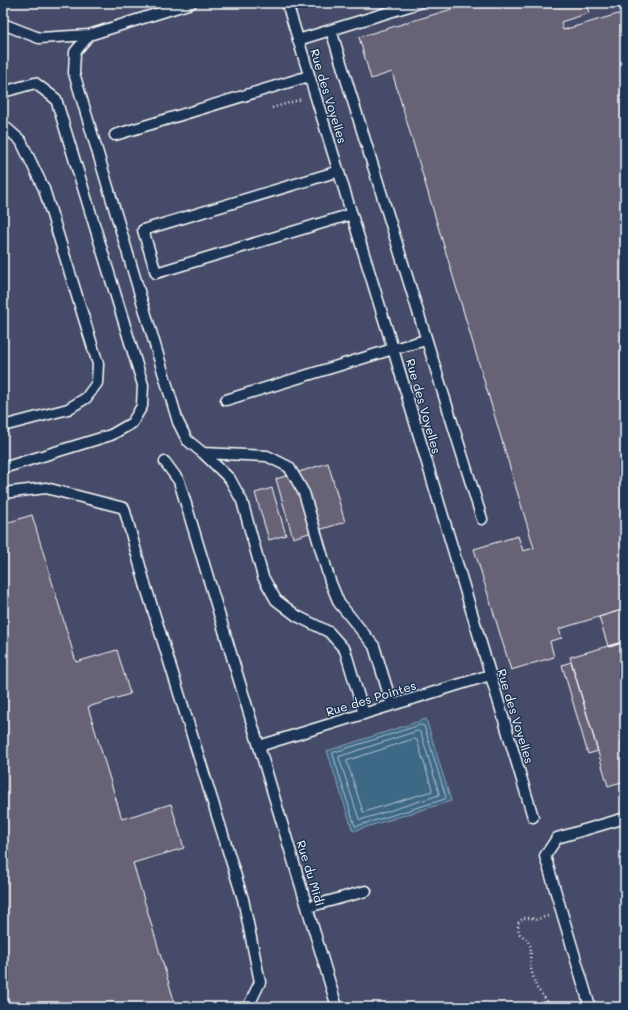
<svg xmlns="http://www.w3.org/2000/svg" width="628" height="1010" font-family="Mali,sans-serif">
<rect width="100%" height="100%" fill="#344261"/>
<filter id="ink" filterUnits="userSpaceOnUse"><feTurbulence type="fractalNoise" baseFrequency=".025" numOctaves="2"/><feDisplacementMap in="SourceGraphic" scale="8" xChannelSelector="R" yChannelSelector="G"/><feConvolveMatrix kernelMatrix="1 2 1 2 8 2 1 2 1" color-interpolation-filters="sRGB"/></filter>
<g filter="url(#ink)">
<path fill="#444c68" d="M3,3H625V1007H3Z"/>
<path fill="#3e6786" stroke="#8ba4b6" d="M426,719L451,801L353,831L327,751Z"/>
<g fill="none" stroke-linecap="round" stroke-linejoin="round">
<path stroke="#b2c2cf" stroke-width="1" d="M421,725L424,726L446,797L445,799L357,826H355L333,755V753Z
M418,731L421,733L439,793V795L360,820L359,819L339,758V757Z
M414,739L417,740L432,789V791L364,812H363L347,762V761Z"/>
</g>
<path fill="#686277" stroke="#fff" d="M472,3H586L589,13L561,22L563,30L625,12V609L559,629L562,638L550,641L554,657L511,670L474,549L518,536L523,551L534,548L392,72L371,79L359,37Z
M328,463L345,522L293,538L276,479Z
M272,488L286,535L269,540L255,493Z
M32,515L76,662L117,650L130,694L88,707L122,819L171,804L184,848L133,863L176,1007H3V524Z
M625,609V641L608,646L599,617Z
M625,641V642L609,647L608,646Z
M625,642V781L608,786L570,657L608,646L609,647Z
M571,662L598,751L588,754L562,665Z"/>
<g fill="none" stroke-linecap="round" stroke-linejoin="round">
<defs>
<path id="service" d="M191,3L89,35L75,52L74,73L178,422L187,440L203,453L230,479L242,501L263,577L276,600L297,616L329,632L345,650L364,714
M287,3L393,349L533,817
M3,24L39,38L89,35
M331,30L482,519
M298,40L419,3
M3,92L35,83L56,99L143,385L142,406L132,423L111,435L3,468
M3,125L21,141L44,189L98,364L97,383L86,398L68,409L3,426
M115,135L309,76
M339,171L143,230L156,273L352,214
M226,400L393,349L426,340
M203,453L267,456L289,467L304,493L330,581L339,603L374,646L392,705
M165,462L179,481L261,753L337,1007
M3,493L46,488L124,508L145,584L243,899L260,982L248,1007
M259,746L490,675
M308,907L366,891
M590,1007L545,856L557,838L625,818"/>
</defs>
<use href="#service" stroke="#fff" stroke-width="13"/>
<path stroke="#fff" stroke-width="2.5" stroke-dasharray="1 3" stroke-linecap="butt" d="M272,108L302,99
M548,916L535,920L532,918H523L518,923V929L520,934L527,940L531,947L530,965L536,987L552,1007"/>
<use href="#service" stroke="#1d3557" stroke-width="10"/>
</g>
</g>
<g text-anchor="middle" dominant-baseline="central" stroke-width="3" stroke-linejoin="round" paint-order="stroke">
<g font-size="12" fill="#fff" stroke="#1d3557">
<text transform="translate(329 96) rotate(73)">Rue des Voyelles</text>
<text transform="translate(424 406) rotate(74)">Rue des Voyelles</text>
<text transform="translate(371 698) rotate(-17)">Rue des Pointes</text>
<text transform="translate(516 716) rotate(73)">Rue des Voyelles</text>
<text transform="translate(311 873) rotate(73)">Rue du Midi</text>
</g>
</g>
<rect width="628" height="1010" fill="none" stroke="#1d3557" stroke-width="16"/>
<rect x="8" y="8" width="612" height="994" fill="none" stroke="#fff" stroke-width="1.5" filter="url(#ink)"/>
</svg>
